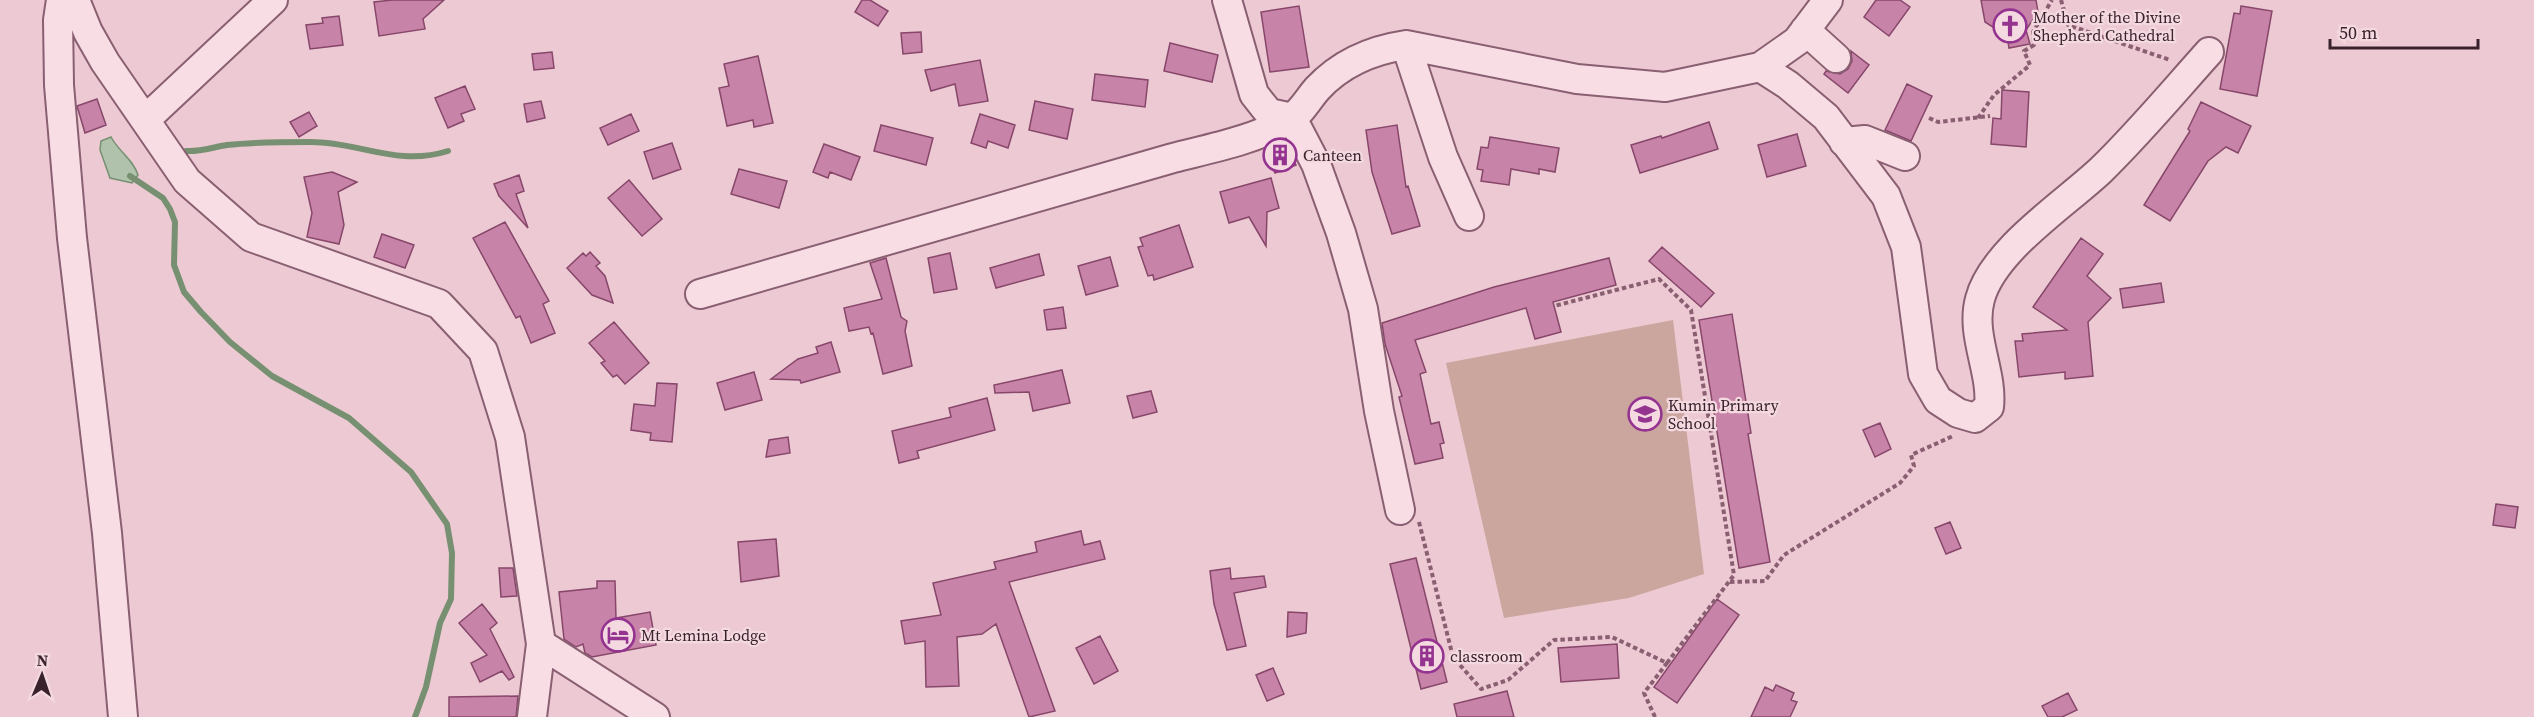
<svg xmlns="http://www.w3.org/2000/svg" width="2534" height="717" font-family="'Source Serif 4',serif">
<rect width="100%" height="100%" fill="#edcad3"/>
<path fill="#cba69e" d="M1673,320L1704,574L1629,598L1504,618L1446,363Z"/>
<path fill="#b0c2ab" stroke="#779071" stroke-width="1.5" d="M111,137C119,152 133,159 138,175L132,183L110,178L100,150L101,141Z"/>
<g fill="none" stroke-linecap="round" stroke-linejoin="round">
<path stroke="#779071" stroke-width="6" d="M186,151C201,152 213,147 227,145C254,142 284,142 311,142C360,142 397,167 448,151
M130,176L163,198L170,209L175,222L174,265L184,292L201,312L230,342L272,376L349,418L411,472L447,524L452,553L451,599L440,623L426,687L415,717"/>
</g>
<path fill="#c883a8" stroke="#87476a" stroke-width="1.5" d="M392,0H444L423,19L425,29L379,36L374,2Z
M862,0H870L888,11L878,26L855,12Z
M1876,0H1900L1910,7L1889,36L1864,17Z
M1981,0H2036L2038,12L2026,30L2030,44L2009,48L2007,36L1985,22Z
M1299,6L1309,67L1270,72L1261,12Z
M2241,6L2272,11L2257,96L2220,89L2234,13L2240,14Z
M339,16L343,45L310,49L306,25L323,23L322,18Z
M921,32L922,52L903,54L901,33Z
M1170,43L1218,55L1212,82L1164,71Z
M1851,51L1869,65L1848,93L1824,74L1826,71L1840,74L1848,69L1852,61Z
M552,52L554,68L534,70L532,54Z
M758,56L773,123L754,127L753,120L727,126L719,88L729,86L724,64Z
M980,60L988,101L959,106L955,84L931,91L925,70Z
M1095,74L1148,80L1145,107L1092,100Z
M1907,84L1932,96L1911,141L1885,130Z
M465,86L475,109L461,114L464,121L448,128L435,98Z
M2002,90L2029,92L2026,147L1991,144L1993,118L2001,119Z
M97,99L106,125L85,133L77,106Z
M541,101L545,118L527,122L524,104Z
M1035,101L1073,109L1067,139L1029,130Z
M2201,102L2251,126L2238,153L2226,147L2208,161L2170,221L2144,205L2190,131L2188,129Z
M309,112L317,126L299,137L290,122Z
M631,114L639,131L608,145L600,128Z
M980,114L1015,125L1008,148L988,141L986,148L971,143Z
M1709,122L1718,149L1640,173L1631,145L1661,136L1662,138Z
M881,125L933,138L926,165L874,151Z
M1397,125L1406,187L1408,186L1420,226L1392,234L1372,172L1366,130Z
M1797,134L1806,166L1767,177L1758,145Z
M1490,137L1559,148L1555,172L1539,169V174L1511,169L1509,185L1481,181L1483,170L1477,169L1481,147L1488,148Z
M1285,140L1296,165L1275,173L1265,149Z
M672,143L681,169L653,179L644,152Z
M824,144L860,157L851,180L830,172L828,178L813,172Z
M739,169L787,181L779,208L731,194Z
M332,172L357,182L338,192L344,225L339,244L307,237L312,213L304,177Z
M519,175L524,191L516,194L528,228L499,196L494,184Z
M1271,178L1279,208L1267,212L1266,246L1249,217L1229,223L1220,192Z
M629,180L662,219L642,236L608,198Z
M505,222L549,301L543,304L555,333L531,343L520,316L516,318L473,238Z
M1179,225L1193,267L1154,280L1153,275L1148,276L1138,247L1143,246L1140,238Z
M382,234L414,245L405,268L374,257Z
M2081,238L2103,254L2087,276L2111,298L2088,322L2093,376L2065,379V372L2019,377L2015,341H2023L2022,334L2067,330L2033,307Z
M1662,247L1714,293L1701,307L1649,261Z
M590,252L600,263L596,266L605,276L613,303L592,295L567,268L583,253L586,256Z
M950,253L957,289L934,293L928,258Z
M1039,254L1044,275L996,288L990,268Z
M1110,257L1118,286L1086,295L1078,266Z
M886,258L901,317L907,321L905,331L912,366L883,374L873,333L871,334L869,327L849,331L844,308L882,299L870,263Z
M1609,258L1616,285L1553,302L1561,332L1535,339L1526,308L1415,340L1426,372L1420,374L1431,424L1439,422L1444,443L1440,444L1443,458L1415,464L1399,397L1402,396L1385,344L1382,323L1494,287Z
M2161,283L2164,302L2123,308L2120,289Z
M1063,307L1066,328L1047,330L1044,310Z
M1732,314L1751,433L1748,434L1770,562L1739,568L1699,320Z
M614,322L649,363L625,384L617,375L613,377L601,363L605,361L589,343Z
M831,342L840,372L801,383L800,380L771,379L798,359L818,353L816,347Z
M1062,370L1070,403L1033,411L1029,392L995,393L994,385Z
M754,372L762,400L725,410L717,383Z
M657,383L677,384L672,442L650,440L651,433L631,430L634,404L655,406Z
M1151,391L1157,412L1133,418L1127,396Z
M987,398L995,430L917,451L919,458L899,463L892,431L951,417L949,408Z
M1880,423L1891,449L1875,457L1863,430Z
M788,437L790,453L766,457L769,440Z
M2496,504L2518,507L2515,528L2493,525Z
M1950,522L1961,548L1946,554L1935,528Z
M1081,531L1084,545L1100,541L1105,559L1009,582L1055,711L1029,717L996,624L982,634L957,637L959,686L926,687L925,641L905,644L901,621L941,615L933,583L996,569L994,562L1037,552L1035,542Z
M776,539L779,576L741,582L738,542Z
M1416,558L1447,682L1421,689L1390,564Z
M499,568H513L517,596L501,597Z
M1230,568L1231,579L1264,576L1266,587L1234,593L1246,646L1227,650L1214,604L1210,571Z
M597,581H615L616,618L650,612L656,645L592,657L585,653L583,644L576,647L564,639L559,592L597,588Z
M1717,599L1739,615L1677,703L1654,687Z
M482,604L497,623L490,629L514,677L509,680L502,671L480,682L471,663L487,655L459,623Z
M1288,612L1307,613L1306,633L1287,637Z
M1100,636L1118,671L1094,684L1076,648Z
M1617,644L1619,678L1561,682L1558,648Z
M1273,668L1284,694L1267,701L1256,675Z
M1776,685L1794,693L1791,700L1797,702L1790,717H1751L1765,687L1773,691Z
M1507,691L1514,717H1457L1454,704Z
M2068,693L2077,710L2062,717H2048L2042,706Z
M518,696L516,717H449V697Z"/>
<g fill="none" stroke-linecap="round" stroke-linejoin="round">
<defs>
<path id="minor" d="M61,0L58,20L59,85L72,238L107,533L123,717
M75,0L88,32L105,62L187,181L251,237L439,304L483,351L510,437L541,644L532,717
M1227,0L1254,94L1269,113L1292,118L1316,164L1341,233L1363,309L1379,411L1400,510
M1805,30L1836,58
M1406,45L1443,157L1469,216
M1760,67L1797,41L1828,0
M146,119L273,0
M1844,142L1865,140L1905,156
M700,294L1173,158C1212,148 1255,140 1290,119C1301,113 1309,98 1317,89C1341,63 1372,50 1406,45L1577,79L1665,87L1760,67L1788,85L1826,117L1886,196L1906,247L1923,374L1938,400L1958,413L1975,418L1989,407C1993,372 1970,335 1980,299C1993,250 2065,204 2101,170C2139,133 2174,91 2209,52
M541,644L655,717"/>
</defs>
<use href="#minor" stroke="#895f71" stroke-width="32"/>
<path stroke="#895f71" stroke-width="4" stroke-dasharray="4.5 3" stroke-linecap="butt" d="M2061,0L2068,25L2170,60
M1929,118L1938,122L1990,116
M1978,118L1994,95L2030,65L2024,51L2034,45L2033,32L2052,0
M1419,522L1453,657L1481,689L1508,680L1554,640L1612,637L1667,663L1734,575L1691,310L1659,279L1554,306
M1730,582L1765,581L1784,555L1900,483L1914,466L1911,455L1953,436
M1655,717L1644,693L1667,663"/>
<use href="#minor" stroke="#f8dee4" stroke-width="28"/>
</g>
<defs>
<symbol id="church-ring" viewBox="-11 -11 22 22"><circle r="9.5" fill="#f4dae0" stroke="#943390" stroke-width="1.5"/><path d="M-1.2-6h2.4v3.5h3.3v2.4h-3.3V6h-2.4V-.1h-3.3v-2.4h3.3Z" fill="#943390"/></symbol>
<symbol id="building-ring" viewBox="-11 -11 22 22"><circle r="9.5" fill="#f4dae0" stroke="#943390" stroke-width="1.5"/><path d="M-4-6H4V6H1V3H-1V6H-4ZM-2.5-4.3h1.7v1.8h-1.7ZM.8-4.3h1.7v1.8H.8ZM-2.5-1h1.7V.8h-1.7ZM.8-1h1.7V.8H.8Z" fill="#943390"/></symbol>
<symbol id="school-ring" viewBox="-11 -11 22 22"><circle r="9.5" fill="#f4dae0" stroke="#943390" stroke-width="1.5"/><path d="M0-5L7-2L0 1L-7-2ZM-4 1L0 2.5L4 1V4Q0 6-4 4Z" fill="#943390"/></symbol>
<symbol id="hotel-ring" viewBox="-11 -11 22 22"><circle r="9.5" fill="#f4dae0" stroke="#943390" stroke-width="1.5"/><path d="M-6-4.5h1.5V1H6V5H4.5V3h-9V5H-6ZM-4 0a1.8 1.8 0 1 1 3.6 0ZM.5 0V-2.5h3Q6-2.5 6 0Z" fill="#943390"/></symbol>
</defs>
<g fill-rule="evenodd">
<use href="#church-ring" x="1991" y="7" width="38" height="38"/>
<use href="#building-ring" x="1261" y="136" width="38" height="38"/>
<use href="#school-ring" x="1626" y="395" width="38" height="38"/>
<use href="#hotel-ring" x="599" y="616" width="38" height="38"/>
<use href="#building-ring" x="1408" y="637" width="38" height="38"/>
</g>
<g text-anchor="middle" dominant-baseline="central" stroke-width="4.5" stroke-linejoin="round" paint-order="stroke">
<g font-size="16" fill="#3a222d" stroke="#f4dae0" text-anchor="start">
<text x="2033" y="17">Mother of the Divine<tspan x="2033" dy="18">Shepherd Cathedral</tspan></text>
<text x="1303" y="155">Canteen</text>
<text x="1668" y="405">Kumin Primary<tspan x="1668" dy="18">School</tspan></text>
<text x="641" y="635">Mt Lemina Lodge</text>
<text x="1450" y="656">classroom</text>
</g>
</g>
<g transform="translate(42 675) rotate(2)" stroke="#f4dae0" stroke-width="4.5" paint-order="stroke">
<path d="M0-4.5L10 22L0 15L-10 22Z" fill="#3a222d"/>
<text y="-9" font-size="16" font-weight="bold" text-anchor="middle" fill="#3a222d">N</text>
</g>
<path d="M2330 39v9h148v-9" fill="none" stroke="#3a222d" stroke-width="3"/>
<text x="2339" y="39" font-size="18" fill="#3a222d" stroke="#f4dae0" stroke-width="4.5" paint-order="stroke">50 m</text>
</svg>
